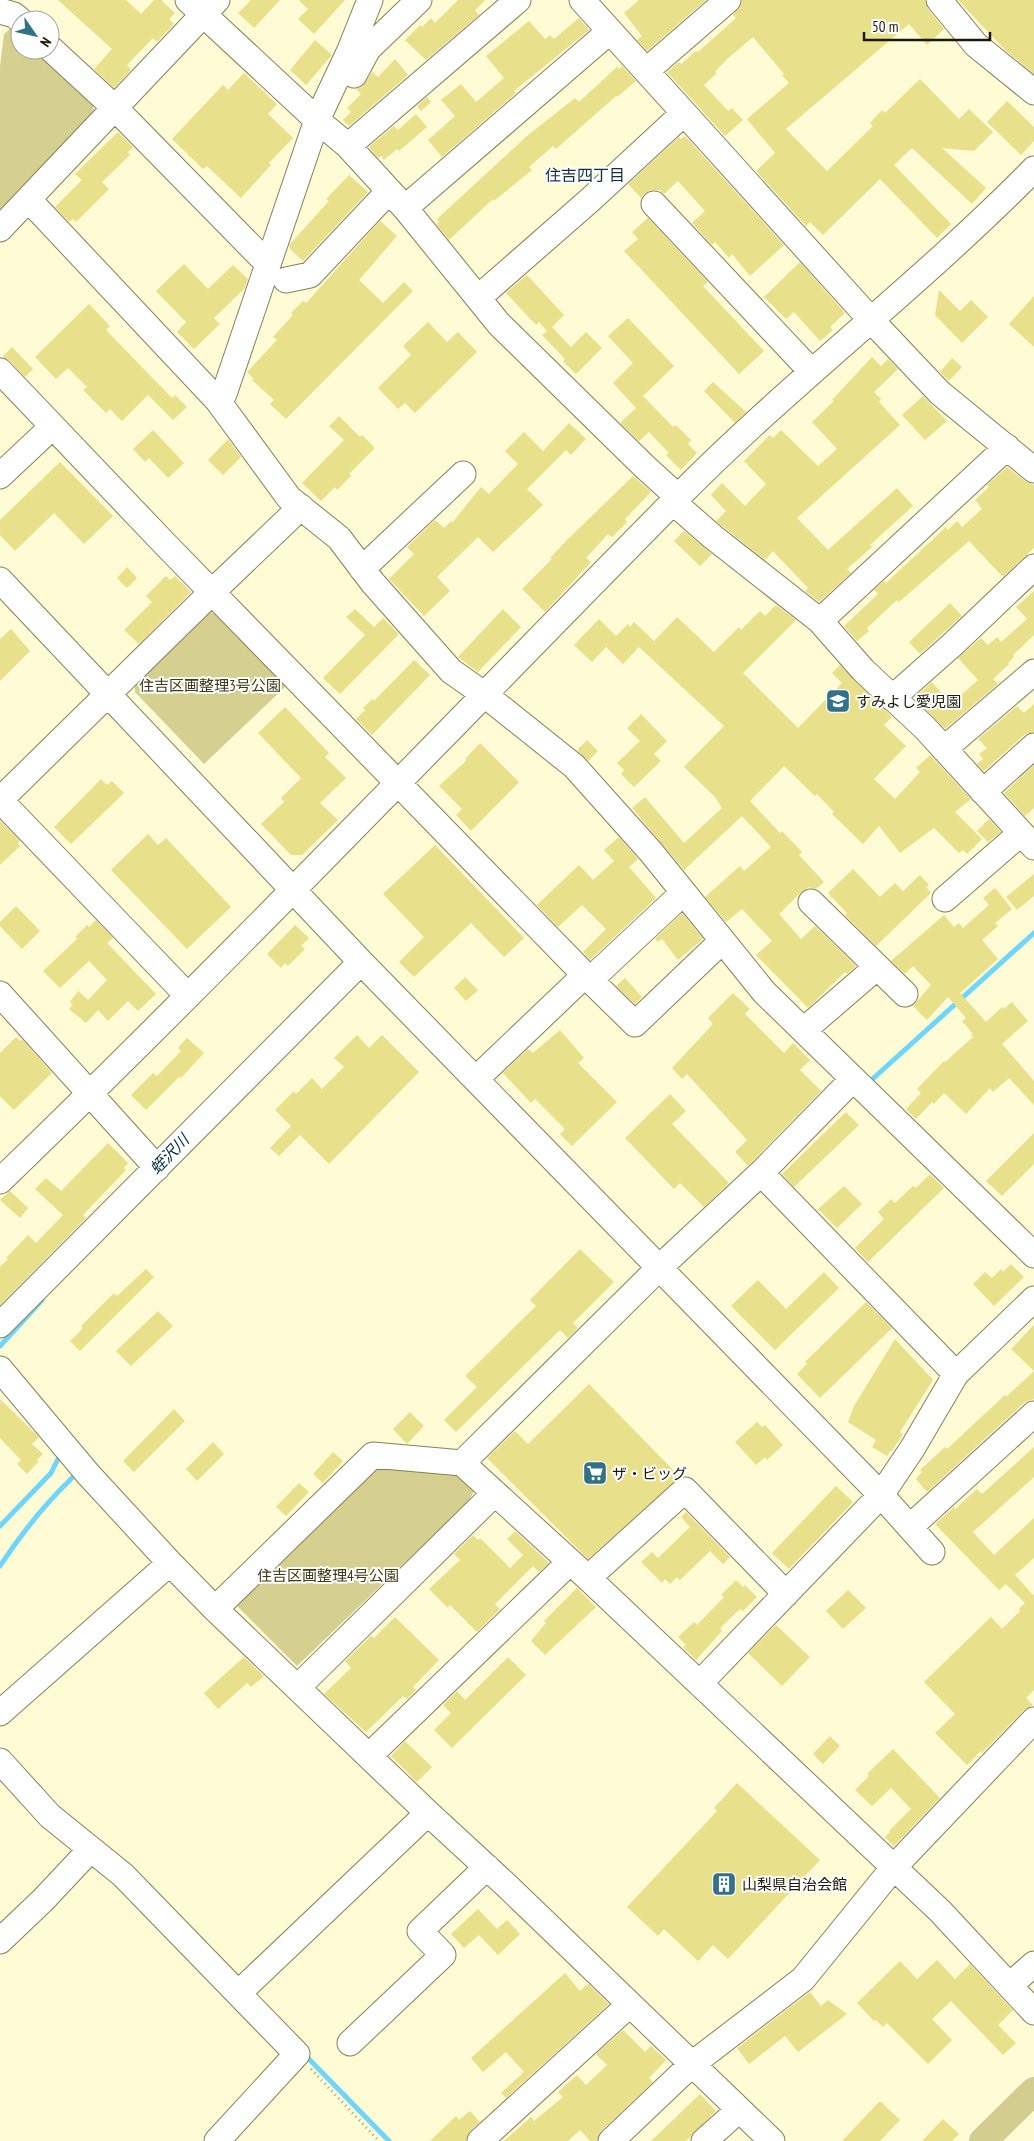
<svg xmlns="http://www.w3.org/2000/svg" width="1034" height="2141" font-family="'PT Sans Narrow','Noto Sans JP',sans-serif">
<rect width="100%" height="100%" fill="#fefbd5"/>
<path fill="#d6d090" d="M11,28L20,36V50H36L92,100L95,118L0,217V66L4,34Z
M208,612L218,614L286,686L204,764L135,692V682Z
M381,1464L465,1474L475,1489L469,1501L297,1666L235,1604Z"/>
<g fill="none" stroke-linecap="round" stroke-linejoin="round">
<path stroke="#70d5fa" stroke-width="5" d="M867,1084L1034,933
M0,1346L42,1300
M0,1526L51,1473L58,1459
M0,1566C21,1534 44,1505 72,1478
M304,2054L389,2141"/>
</g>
<path fill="#e8e08a" d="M58,0H126L141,14L154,0H161L175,13L169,19L174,24L157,42L153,38L127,65L131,70L114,88L94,69L112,49Z
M251,0H280L254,28L238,13Z
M299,0H345L314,34L298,19L308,9Z
M458,0H485L475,10L479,15L426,60L405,40L420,25L422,27L431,18L435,23Z
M639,0H706L647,51L637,40L642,36L624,13Z
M742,0H925L928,9L944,29L927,45L909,24L786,129L827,171L873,126L870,123L882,110L885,113L920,79L959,119L969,109L993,132L974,151L942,148L986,188L972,204L912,148L894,165L951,224L937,238L880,179L823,235L810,222L806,226L747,161L756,171L775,153L747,119L789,83L782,75L784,74L753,37L727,59L715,72L717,73L704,85L728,111L732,108L743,120L725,136L667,72L679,62L681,64L696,51L698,52L736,18L733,15L741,5Z
M958,0H1034V74L1005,50Z
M579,18L589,30L514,91L516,93L442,157L428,140L455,116L441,100L461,84L476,102L504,78L486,56L529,21L545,39L550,35L554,39Z
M315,40L332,55L306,85L290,70Z
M395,59L408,75L349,126L343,120L351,112L347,108L361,94L356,89L362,87L372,72L378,77Z
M622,66L636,81L617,97L616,96L556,149L553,146L529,167L532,170L494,201L493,199L449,240L436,224L439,222L437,219L527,136L575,98L579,102L617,67L619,69Z
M244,73L277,104L268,114L293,138L269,163L271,165L241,198L207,166L203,169L172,139L223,85L228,90Z
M427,97L431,102L421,111L417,106Z
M1007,101L1034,127V141L1021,155L987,122Z
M416,114L427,127L399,151L397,149L384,160L381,156L378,158L369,147L394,126L398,130Z
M118,132L133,147L128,152L130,155L102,182L109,189L76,222L73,219L69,222L55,207L82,180L75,174Z
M685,136L784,245L750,276L732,254L729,258L715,242L712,245L692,223L705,211L678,181L664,194L659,190H651L645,193L641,198L628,184L679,137L681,139Z
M349,175L368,192L303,261L289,248L290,244L329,201L326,199Z
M648,218L708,282L703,286L764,351L739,374L624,251L638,239L632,232Z
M380,221L397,236L359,280L383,303L404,282L413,291L286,419L270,404L274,400L252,380L254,379L247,372L277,340L273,337L293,315L291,313L303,301L306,303Z
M800,262L845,313L830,327L833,330L820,341L794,312L786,319L764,297Z
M184,264L208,289L233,265L248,279L245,288L214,318L220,324L194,349L177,332L186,322L156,291Z
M527,275L564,315L552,327L571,347L586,332L602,348L576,374L563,361L565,359L542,335L547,331L539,322L536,325L506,293Z
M939,290L960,311L971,300L988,317L962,343L935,315Z
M1034,296V347L1009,324Z
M89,304L110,326L106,330L172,398L175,395L187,407L173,420L148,395L122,421L110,409L106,413L83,390L87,387L68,368L56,379L35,357Z
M628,318L674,366L643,396L673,427L676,425L691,440L688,444L697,453L681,470L666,455L669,453L649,432L639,441L620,423L636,408L613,383L633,363L608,336Z
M428,322L447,342L458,332L477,352L415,413L405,403L398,409L378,388L411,355L403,346Z
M12,347L33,369L25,377L10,361L2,357Z
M872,357L881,366L888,359L898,369L874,392L881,399L879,402L900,425L797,518L828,550L897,488L913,506L870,545L872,547L847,569L851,573L819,602L805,591L808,588L773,551L765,560L716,521L726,511L711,495L722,483L745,506L766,484L744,461L770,435L773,438L781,430L818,466L837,449L812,422L834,401L832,400Z
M952,358L962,367L949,381L940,372Z
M713,382L746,412L735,423L704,391Z
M923,396L947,421L925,440L902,415Z
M339,416L360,437L362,435L375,448L349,474L351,476L337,490L335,487L321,501L302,483L344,440L329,426Z
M569,423L586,439L571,455L566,450L527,489L543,505L493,552L478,537L437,577L450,591L424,616L389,579L414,554L407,547L435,520L444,528L451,521L452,523L481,487L489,494L518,464L505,451L524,432L543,451Z
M153,430L184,463L168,478L149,458L145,462L133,449Z
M228,439L241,457L223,475L208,460Z
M60,462L113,516L84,544L54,513L15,551L0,535V520Z
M1007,467L1025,481L1034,485V548L1003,577L969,541L899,602L897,600L867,628L869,631L857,641L844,626L878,594L874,590L884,581L886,583L946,527L948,530L957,521L962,527L982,509L975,500L989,487L987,485Z
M633,476L651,492L625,519L627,522L612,537L608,534L586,558L591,562L545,612L522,589L552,559L550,558L567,540Z
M684,531L712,554L700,566L674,541Z
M127,567L137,578L127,588L117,578Z
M166,576L170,580L175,576L191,592L139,644L124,630L152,602L146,596Z
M1034,591V635L1013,655L1014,657L1008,663L1009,664L993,679L998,684L945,729L915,699L916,696L932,682L951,704L978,680L958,658L981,638L988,645L997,637L1001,642L1027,619L1016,607Z
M950,603L962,616L920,654L909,642Z
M776,605L796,620L743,673L798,728L842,683L832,673L840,665L892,717L884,725L906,746L874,779L895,799L920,772L916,768L930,755L971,799L955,812L982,839L967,854L963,850L959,853L934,828L900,853L879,826L863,844L832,814L834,812L817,794L815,796L784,766L750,801L780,833L782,831L802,852L799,855L824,882L816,889L809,887L801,892L779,914L801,939L815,926L856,966L847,974L845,972L808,1008L756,955L772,941L742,909L726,922L705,897L740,866L744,871L771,847L742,816L684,870L632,808L645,797L684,843L722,808L715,797L684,767L724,726L639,647L623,664L606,647L592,662L574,645L599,619L616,636L628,624L630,627L634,622L654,641L677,617L714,652L739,627L741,630L760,611L765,616Z
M355,609L374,627L383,618L399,634L340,694L323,678L365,635L346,617Z
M503,609L521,627L478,672L458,657Z
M11,629L30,651L0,681V639Z
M414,660L430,675L372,735L356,719L365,710L363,708L372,699L374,701Z
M1034,704V732L1024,735L984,771L977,764L983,759L979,754L987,748L978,739L1017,706L1024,713Z
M285,707L329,753L325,757L346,778L320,803L338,820L302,855H291L261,824L284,802L281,798L301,778L258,733Z
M641,714L667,741L654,754L661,761L634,787L621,774L624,770L617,763L640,741L627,728Z
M587,740L598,751L588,761L577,750Z
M480,743L519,782L471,831L456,815L462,809L439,786L467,760L465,759Z
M1034,765V808L1025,816L1004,793Z
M101,779L107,785L112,781L124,793L71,844L54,827Z
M989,819L1001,832L988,842L977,831Z
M0,821L20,841L18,843L20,846L0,865Z
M148,834L158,845L166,838L231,907L187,949L111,870Z
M619,837L638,859L629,867L656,898L590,960L583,952L606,929L582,905L558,927L537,905L579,865L593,880L614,861L604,850Z
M435,845L524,938L504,957L471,923L414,977L399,962L424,937L383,894Z
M853,869L880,897L895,883L903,891L920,875L929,885L926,887L931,893L876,946L845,915L847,913L828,893Z
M1034,874V896L1017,910L1006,897Z
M995,888L1012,909L995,923L998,926L982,940L998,959L960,993L986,1022L1002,1007L1004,1009L1012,1002L1028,1021L1002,1044L1034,1081V1105L1009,1078L993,1092L990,1088L966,1114L944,1093L934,1104L932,1102L916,1119L906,1109L921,1093L917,1089L944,1061L945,1062L973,1037L971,1035L973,1034L962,1021L966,1018L948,997L927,1020L913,1006L931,985L913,966L905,974L891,961L944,915L954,927L959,923L963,928L989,905L983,898Z
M16,906L40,931L22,949L0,926V922Z
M682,913L703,939L678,960L662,939L657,942L655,939Z
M96,920L113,938L107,943L156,994L138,1011L128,1001L108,1021L98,1010L86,1023L69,1009L73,1005L70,1002L78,991L88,1000L107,980L89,961L60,988L43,971L77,939L75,937L87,925L89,927Z
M295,925L309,938L301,946L305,949L288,966L285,963L281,968L267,954Z
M465,977L478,990L466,1001L454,988Z
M625,978L642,997L635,1004L616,986Z
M733,993L750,1009L745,1014L784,1053L793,1043L810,1060L800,1070L821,1091L748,1166L735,1152L747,1140L687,1074L682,1079L672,1068L713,1024L708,1018Z
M560,1030L584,1058L578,1063L617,1102L572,1146L560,1134L565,1129L535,1099L531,1103L503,1073L528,1049L533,1053Z
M357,1035L369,1048L382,1035L419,1072L329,1164L300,1135L279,1156L270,1148L291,1126L275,1110L294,1091L296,1094L312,1078L322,1089L344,1067L334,1058Z
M16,1037L20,1041L22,1039L52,1073L14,1110L0,1096V1053Z
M187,1038L204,1053L181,1078L179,1077L146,1110L131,1095L153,1073L157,1076L181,1051L178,1048Z
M670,1094L686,1111L672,1124L729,1183L704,1207L680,1183L674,1189L625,1138Z
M846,1112L859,1125L794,1187L782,1174Z
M1034,1133V1164L1002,1196L986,1181Z
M108,1143L128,1163L124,1168L126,1170L83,1215L86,1218L0,1305V1267L8,1259L6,1258L28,1235L36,1243L63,1215L35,1189L46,1178L61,1191Z
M930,1174L944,1188L868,1262L855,1248L884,1219L878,1212L891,1199L895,1203L913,1186L916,1188Z
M844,1186L862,1204L837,1228L818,1209Z
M10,1191L28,1208L20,1218L0,1200Z
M580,1249L614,1282L573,1323L578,1328L568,1338L560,1330L456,1432L444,1420L477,1387L465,1376L536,1306L530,1300Z
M1011,1264L1024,1277L994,1306L973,1284L985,1272L992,1278L1001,1269L1003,1272Z
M146,1269L154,1277L80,1351L70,1341L83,1328L81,1326L114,1293L117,1296Z
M824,1272L839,1288L775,1350L731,1306L758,1280L786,1309Z
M866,1302L892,1328L820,1398L797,1374L807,1364L805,1362Z
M158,1311L173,1326L131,1366L116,1351Z
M1034,1325V1371L1011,1349Z
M895,1339L933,1380L900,1432L903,1434L892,1451L891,1450L887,1456L872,1447L876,1440L848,1422L854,1406Z
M1034,1371V1399L1024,1403L927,1492L916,1479L922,1472L920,1470L945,1447L947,1449L1005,1395L1006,1397Z
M589,1384L680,1477L588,1559L487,1458L515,1431L528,1444Z
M0,1399L39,1437L32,1444L43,1454L37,1460L38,1462L27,1474L17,1464L21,1460L0,1438Z
M174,1409L185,1421L134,1472L123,1461Z
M410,1412L424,1426L407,1444L393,1429Z
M757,1422L762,1427L765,1425L783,1445L767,1460L765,1457L756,1465L735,1442Z
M213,1442L224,1454L197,1481L186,1469Z
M1034,1447V1477L973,1532L994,1555L1034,1518V1558L1015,1575L1033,1595L1034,1594V1690L1026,1698L1033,1705L1024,1710L982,1753L981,1751L967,1765L935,1733L955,1714L924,1682L991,1617L1002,1629L1020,1611L1019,1609L1025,1603L1006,1584L999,1590L935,1524L954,1507L955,1509L977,1489L982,1494Z
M333,1452L343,1461L323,1483L313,1474Z
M299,1483L309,1492L286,1516L276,1507Z
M836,1486L853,1502L789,1569L772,1553Z
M686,1512L730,1557L723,1564L710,1551L680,1580L677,1577L670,1584L665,1579L662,1583L641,1562L652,1552L658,1558L690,1527L681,1517Z
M515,1531L549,1563L539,1572L533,1566L495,1604L500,1609L477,1632L450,1605L448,1608L429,1589L460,1560L454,1554L473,1535L478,1540L480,1538L510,1568L523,1555L507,1539Z
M736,1580L743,1587L745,1585L757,1597L743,1611L740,1609L720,1628L722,1631L696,1660L683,1647L686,1645L678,1637L694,1622L697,1625L724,1597L721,1595Z
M577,1588L596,1607L545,1655L531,1641L546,1623L544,1621Z
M848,1590L866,1608L843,1629L826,1611Z
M395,1617L439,1660L413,1687L416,1690L407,1699L403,1696L366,1732L324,1694L351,1668L345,1661L371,1636L374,1638Z
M776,1625L810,1657L782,1686L748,1653Z
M244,1657L264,1676L251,1687L247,1683L218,1709L204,1693Z
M508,1657L526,1675L452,1748L434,1730L451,1713L443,1705L457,1691L465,1700Z
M830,1736L840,1746L823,1764L813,1754Z
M405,1741L432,1767L417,1782L391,1756Z
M893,1749L940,1798L894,1846L885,1837L890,1832L889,1831L911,1809L891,1788L872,1806L855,1790L869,1776L867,1774Z
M737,1783L820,1860L728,1959L713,1945L698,1961L664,1929L658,1936L627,1907L717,1811L714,1808Z
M478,1909L497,1929L507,1920L520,1934L498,1955L479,1935L464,1948L451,1934Z
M937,1960L955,1979L970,1964L1013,2010L998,2025L1016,2043L1003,2055L951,2001L932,2019L952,2040L928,2064L887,2023L883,2027L876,2020L874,2021L857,2003L900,1961L917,1979Z
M565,1973L580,1991L588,1984L609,2004L506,2098L501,2093L524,2072L506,2052L483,2072L471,2058Z
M810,1992L821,2006L828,2000L847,2014L798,2052L785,2036L749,2064L737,2048Z
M623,2030L645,2052L651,2046L666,2060L649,2078L653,2082L601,2131L597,2141H590L580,2130L568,2141H504L531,2117L534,2121L563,2097L558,2092L577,2075L586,2085L607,2065L596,2054Z
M700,2094L716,2111L686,2141H651Z
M880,2101L900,2120L880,2141H842Z
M470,2111L480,2122L470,2131L466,2141H430L456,2116L459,2120Z
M943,2119L959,2134L952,2141H922Z"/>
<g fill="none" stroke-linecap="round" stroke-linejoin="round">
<defs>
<path id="minor" d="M188,0L317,120L348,146L405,208L499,324L645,467L678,497
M582,0L871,320L940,393L1034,470
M939,0L976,45L1034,92
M0,11L14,15L20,20
M50,48L115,108L268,264
M646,71L728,0
M354,75L368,49L419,0
M348,146L518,0
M29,200L218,401L289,498L339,538L373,583L451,671L485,695L574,766L651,852L764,992L1034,1255
M654,204L812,372
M405,208L610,31
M0,229L217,0
M286,280L310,275L389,191
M478,298L590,200L684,113
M0,371L164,543L585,975L635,1024L722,941
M218,401L224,394L317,120L350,50L370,0
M0,476L52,427
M673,502L713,537L820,621L863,670L925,728L1034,847
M362,569L463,474
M0,580L361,962L881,1495L932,1552
M820,621L1007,447
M892,698L952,645L1034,567
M944,749L1034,672
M983,792L1034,746
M0,800L212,592L301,507
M0,800L188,996
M945,899L1021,833
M811,902L905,994
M590,980L683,893
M0,994L157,1168
M804,1030L877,967
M476,1079L585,975
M761,1173L853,1079
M0,1181C230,959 451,727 676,499C790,383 920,285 1034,169
M0,1325L361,962
M0,1369L88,1474L170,1563L215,1609L428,1813L506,1885L772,2141
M462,1463L659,1268L761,1173L956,1374
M910,1527L1034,1414
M588,1578L685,1490L786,1594
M215,1609L373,1455L462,1463L588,1578L940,1911L1034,2012
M700,1683L881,1495L912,1449L956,1374L1034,1299
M298,1687L495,1493
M0,1713L170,1563
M369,1756L570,1562
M0,1761L50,1816L123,1875L297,2054L217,2141
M0,1941L43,1900L90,1850
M1010,1985L1034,1964
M246,1986L428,1813
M350,2043L443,1955L420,1931L487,1867
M480,2141L629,2005
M611,2141L691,2065L803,1979L894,1867L1034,1720
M704,2141L739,2110"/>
<path id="major" d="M983,2141L1034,2091"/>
</defs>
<use href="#minor" stroke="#83805d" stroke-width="27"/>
<use href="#major" stroke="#fff" stroke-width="29"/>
<path stroke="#9f9d81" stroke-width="3" stroke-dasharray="1 4" stroke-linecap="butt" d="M311,2069L379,2141"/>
<use href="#minor" stroke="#fff" stroke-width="25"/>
<use href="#major" stroke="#d3cd8f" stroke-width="28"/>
</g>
<defs>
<symbol id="school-square" viewBox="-11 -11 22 22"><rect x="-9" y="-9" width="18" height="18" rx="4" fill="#337187" stroke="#fff"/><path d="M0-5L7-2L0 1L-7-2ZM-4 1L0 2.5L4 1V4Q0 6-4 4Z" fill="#fff"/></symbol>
<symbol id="supermarket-square" viewBox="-11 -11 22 22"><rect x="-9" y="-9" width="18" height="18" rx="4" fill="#337187" stroke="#fff"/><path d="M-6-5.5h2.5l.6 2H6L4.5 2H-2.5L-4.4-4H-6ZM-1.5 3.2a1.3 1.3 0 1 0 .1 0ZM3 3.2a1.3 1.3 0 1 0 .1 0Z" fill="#fff"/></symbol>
<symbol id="building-square" viewBox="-11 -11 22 22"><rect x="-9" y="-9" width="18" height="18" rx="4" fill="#337187" stroke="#fff"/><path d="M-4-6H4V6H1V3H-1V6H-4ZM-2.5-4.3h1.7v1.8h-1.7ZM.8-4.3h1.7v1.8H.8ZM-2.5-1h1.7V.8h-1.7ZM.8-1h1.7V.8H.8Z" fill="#fff"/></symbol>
</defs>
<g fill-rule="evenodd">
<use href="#school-square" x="824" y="687" width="28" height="28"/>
<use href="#supermarket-square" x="581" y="1459" width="28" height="28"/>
<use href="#building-square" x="710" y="1870" width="28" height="28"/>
</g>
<g text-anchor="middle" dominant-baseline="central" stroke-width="4" stroke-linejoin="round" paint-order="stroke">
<g font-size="15" fill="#3e3a15" stroke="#fff">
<text x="210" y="685">住吉区画整理3号公園</text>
<text x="328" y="1575">住吉区画整理4号公園</text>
</g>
<g font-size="15" fill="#1a190b" stroke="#fff" text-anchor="start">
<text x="856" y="701">すみよし愛児園</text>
<text x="612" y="1473">ザ・ビッグ</text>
<text x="742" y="1884">山梨県自治会館</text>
</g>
<g font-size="16" fill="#13313b" stroke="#fff">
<text x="585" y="175">住吉四丁目</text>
</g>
<g font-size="16" font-style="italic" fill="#003140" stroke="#fff">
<text transform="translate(169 1154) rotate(-46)">蛭沢川</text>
</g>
</g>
<g transform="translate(35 35) rotate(124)"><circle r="24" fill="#ffffff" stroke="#a3a39d"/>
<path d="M0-4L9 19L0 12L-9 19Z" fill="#337187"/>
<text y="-8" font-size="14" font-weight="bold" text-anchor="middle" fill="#1a190b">N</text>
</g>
<path d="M864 32v8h126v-8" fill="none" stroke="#1a190b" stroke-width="2.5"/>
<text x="872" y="32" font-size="15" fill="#1a190b" stroke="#ffffff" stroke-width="4" paint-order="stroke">50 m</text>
</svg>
